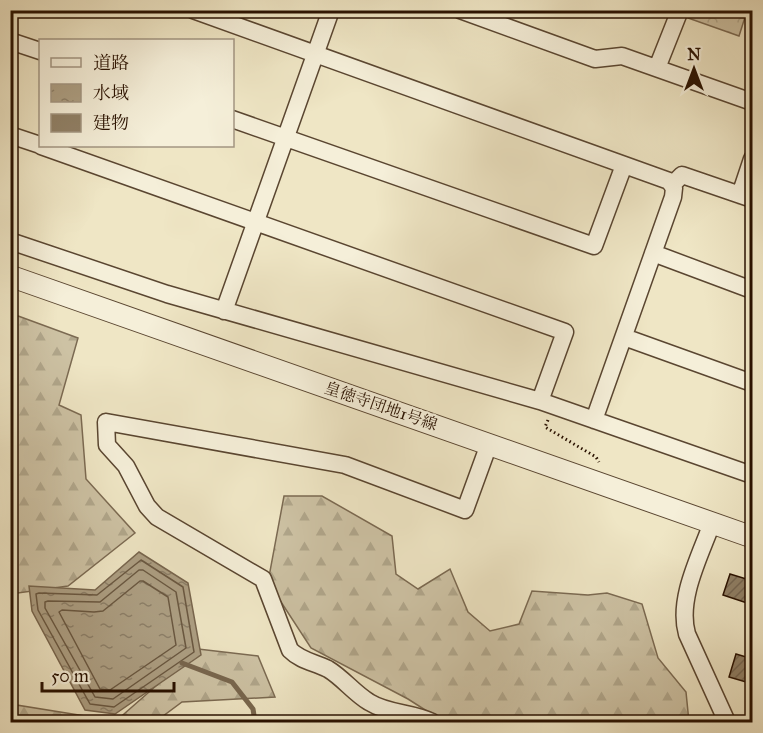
<svg xmlns="http://www.w3.org/2000/svg" width="763" height="733" font-family="'IM FELL Great Primer','Noto Serif JP',serif">
<defs>
<pattern id="forest-firs" width="22" height="20" patternUnits="userSpaceOnUse" patternTransform="scale(1.5)"><rect width="22" height="20" fill="#cdc2a4"/><path d="M5 1l3.5 6h-7zM16 11l3.5 6h-7z" fill="#b0a68b"/></pattern>
<pattern id="park-crowns" width="20" height="18" patternUnits="userSpaceOnUse" patternTransform="scale(1.5)"><rect width="20" height="18" fill="#cdc2a4"/><path d="M2 6a3 3 0 1 1 6 0M12 15a3 3 0 1 1 6 0" fill="none" stroke="#b0a68b"/></pattern>
<pattern id="water-ripples" width="26" height="14" patternUnits="userSpaceOnUse" patternTransform="scale(1.5)"><rect width="26" height="14" fill="#ac9e82"/><path d="M2 4q2-2 4 0t4 0M15 11q2-2 4 0t4 0" fill="none" stroke="#8c7f68"/></pattern>
<pattern id="building-hatch" width="6" height="6" patternUnits="userSpaceOnUse" patternTransform="scale(1.5)"><rect width="6" height="6" fill="#908066"/><path d="M-1 1l2-2M0 6l6-6M5 7l2-2" fill="none" stroke="#766752"/></pattern>
</defs>
<rect width="100%" height="100%" fill="#efe6c5"/>
<filter id="stains"><feTurbulence type="fractalNoise" baseFrequency=".00333" numOctaves="4"/><feColorMatrix values="0 0 0 0 .2 0 0 0 0 .09 0 0 0 0 .02 0 0 0 .5 -.17"/></filter>
<radialGradient id="worn" r=".72"><stop offset=".6" stop-color="#630" stop-opacity="0"/><stop offset="1" stop-color="#630" stop-opacity=".3"/></radialGradient>
<path fill="url(#forest-firs)" stroke="#7b6a52" stroke-width="1.5" d="M10,313L78,338L59,405L81,415L86,479L135,533L68,586L11,594Z
M284,496H322L392,536L396,574L418,589L450,569L468,612L490,631L519,624L532,591L588,595L607,593L642,604L658,658L686,692L689,722H444L408,699L311,648L268,582Z
M198,649L258,656L275,697L182,702L155,722H11L10,704L116,721Z"/>
<path fill="url(#park-crowns)" stroke="#7b6a52" stroke-width="1.5" d="M689,11V10L747,11L739,36L688,18Z"/>
<path fill="url(#water-ripples)" stroke="#78664e" stroke-width="1.5" d="M139,552L188,583L201,655L115,714L85,710L32,611L29,586L95,590Z"/>
<g fill="none" stroke-linecap="round" stroke-linejoin="round">
<path stroke="#6a5841" stroke-width="1.5" d="M141,560L183,587L194,652L114,707L90,704L38,610L36,594L39,593L97,595Z
M139,570H143L176,592L186,648L113,699L95,697L45,608V602L48,601L100,602Z
M140,581H143L168,597L176,645L110,690L100,689L59,612L62,610L94,612L103,611Z"/>
<path stroke="#78664e" stroke-width="5" d="M182,663L232,682L253,709L255,722"/>
</g>
<path fill="url(#building-hatch)" stroke="#291100" stroke-width="1.5" d="M730,574L753,581V605L723,595Z
M736,654L753,659V684L729,677Z"/>
<g fill="none" stroke-linecap="round" stroke-linejoin="round">
<defs>
<path id="minor" d="M193,10L669,181L674,188L673,197L594,420
M460,10L595,59L622,56L752,102
M10,41L40,51
M657,68L680,10
M232,119L594,246L624,165
M10,135L40,145
M41,146L565,332L540,401
M672,185L682,175L752,199
M740,195L752,159
M10,241L167,294L540,401L752,475
M653,253L752,290
M224,311L331,10
M624,337L752,383
M712,523C700,556 677,599 687,634L727,722
M432,722C412,712 388,714 369,702C354,693 343,678 328,669C314,662 301,661 290,650L263,579L157,517L147,506L126,466L107,445L106,422L345,465L465,510L489,444"/>
<path id="tertiary" d="M10,276L752,537"/>
</defs>
<use href="#minor" stroke="#5a4631" stroke-width="19"/>
<use href="#tertiary" stroke="#5a4631" stroke-width="23"/>
<path stroke="#291100" stroke-width="3" stroke-dasharray="1.5 3" stroke-linecap="butt" d="M746,10L752,22
M548,420L545,427L596,457L599,462"/>
<use href="#minor" stroke="#f5efd9" stroke-width="16"/>
<use href="#tertiary" stroke="#f5efd9" stroke-width="21"/>
</g>
<g text-anchor="middle" dominant-baseline="central" stroke-width="4.5" stroke-linejoin="round" paint-order="stroke">
<g font-size="16" fill="#291100" stroke="#f5efd9">
<text transform="translate(381 406) rotate(19)">皇徳寺団地1号線</text>
</g>
</g>
<rect width="763" height="733" fill="none" stroke="#efe6c5" stroke-width="36"/>
<rect x="12" y="12" width="739" height="709" fill="none" stroke="#291100" stroke-width="3"/>
<rect x="18" y="18" width="727" height="697" fill="none" stroke="#291100" stroke-width="1.5"/>
<rect x="39" y="39" width="195" height="108" fill="#f5efd9" stroke="#a39682" stroke-width="1.5"/>
<rect x="51" y="58" width="30" height="9" fill="#f5efd9" stroke="#a39682" stroke-width="1.5"/>
<text x="93" y="69" font-size="18" fill="#291100">道路</text>
<rect x="51" y="84" width="30" height="18" fill="url(#water-ripples)" stroke="#a39682" stroke-width="1.5"/>
<text x="93" y="99" font-size="18" fill="#291100">水域</text>
<rect x="51" y="114" width="30" height="18" fill="#908066" stroke="#a39682" stroke-width="1.5"/>
<text x="93" y="129" font-size="18" fill="#291100">建物</text>
<g transform="translate(694 69)" stroke="#f5efd9" stroke-width="4.5" paint-order="stroke">
<path d="M0-4.5L10 22L0 15L-10 22Z" fill="#291100"/>
<text y="-9" font-size="16" font-weight="bold" text-anchor="middle" fill="#291100">N</text>
</g>
<path d="M42 682v9h132v-9" fill="none" stroke="#291100" stroke-width="3"/>
<text x="51" y="682" font-size="18" fill="#291100" stroke="#f5efd9" stroke-width="4.5" paint-order="stroke">50 m</text>
<rect width="100%" height="100%" filter="url(#stains)"/>
<rect width="100%" height="100%" fill="url(#worn)"/>
</svg>
